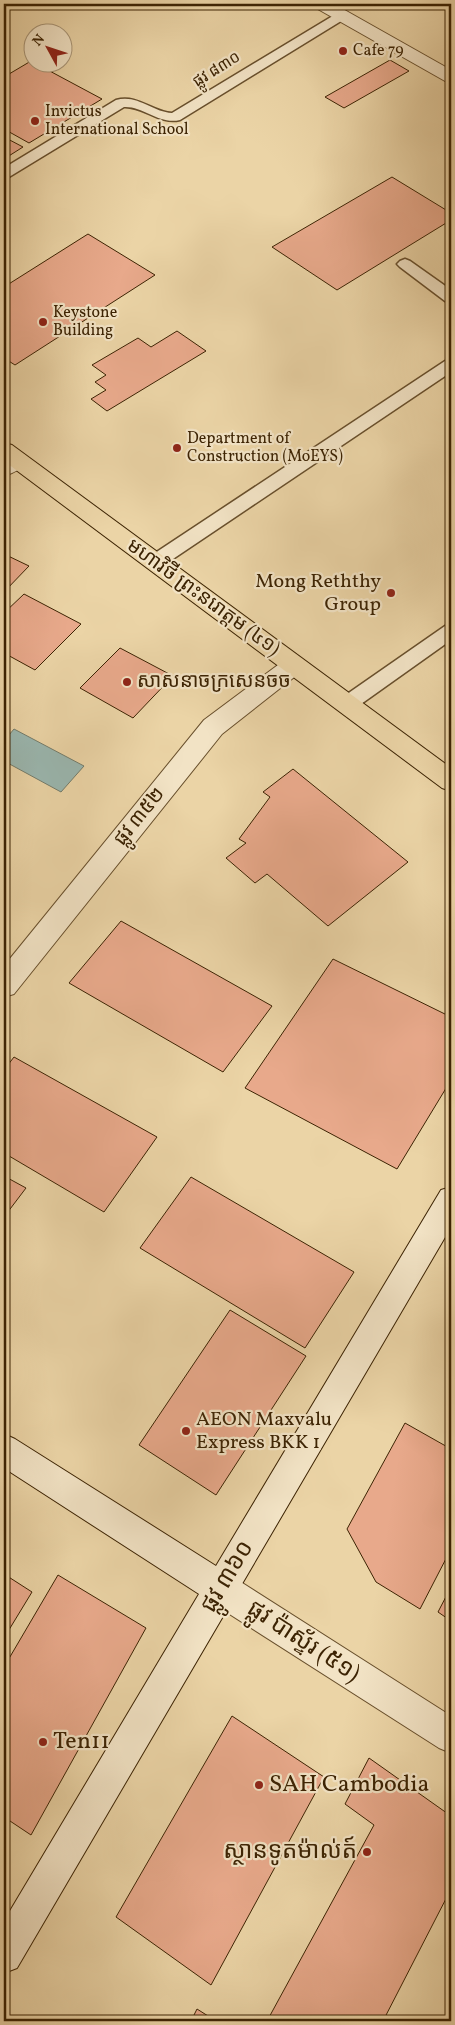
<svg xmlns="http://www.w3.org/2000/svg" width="455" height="2025" font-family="Vollkorn,'Noto Sans Khmer',serif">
<rect width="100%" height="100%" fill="#ebd4a6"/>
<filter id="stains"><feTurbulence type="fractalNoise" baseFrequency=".004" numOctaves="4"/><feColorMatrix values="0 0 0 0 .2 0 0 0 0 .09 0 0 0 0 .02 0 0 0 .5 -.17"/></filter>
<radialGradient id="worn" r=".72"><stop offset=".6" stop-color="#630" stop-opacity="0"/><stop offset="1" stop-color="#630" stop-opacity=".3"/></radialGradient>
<path fill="#9ab7b0" stroke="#747c6b" d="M14,729L84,766L61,792L4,761V741Z"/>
<path fill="#e8a98b" stroke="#3c2303" d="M390,60L409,71L344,108L325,97Z
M31,61L102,99L29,143L4,129V77Z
M4,137L23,147L4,159Z
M392,177L451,213V220L337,290L272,247Z
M88,234L155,275L15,365L4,358V287Z
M177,331L206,351L107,411L91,399L106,390L95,382L106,375L92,365L138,338L151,347Z
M4,554L29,566L4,592Z
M24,594L81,624L35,670L4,653V613Z
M120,648L173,676L133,718L80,688Z
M293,769L408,862L328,926L267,874L255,883L226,858L246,843L239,839L270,797L263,792Z
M121,921L272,1006L223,1072L69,983Z
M333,959L451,1017V1080L397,1169L245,1088Z
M14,1057L157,1137L104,1212L4,1153V1070Z
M4,1176L26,1188L4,1217Z
M191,1177L354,1272L305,1348L140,1248Z
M230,1310L306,1356L216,1495L139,1445Z
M405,1423L451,1449V1549L420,1609L376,1582L347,1529Z
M4,1574L32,1592L4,1638Z
M58,1575L146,1628L31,1835L4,1817V1667Z
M451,1587V1621L438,1612Z
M232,1716L324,1777L211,1985L116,1917Z
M369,1758L451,1816V1889L383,2021H267L374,1825L345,1804Z
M197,2009L216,2021H191Z"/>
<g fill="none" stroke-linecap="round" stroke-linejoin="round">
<defs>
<path id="lane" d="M341,11L346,12L348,15L346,18L180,120C159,125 144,106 124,107L9,177L4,178V168L116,100C138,94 152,112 172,113Z
M405,259L410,261L451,290V302L445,301L400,267L397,264L400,261Z
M451,360V372L161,567L155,568L149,567L146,562L149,557L445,361Z
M451,624V640L354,709L347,711L340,709L338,704L340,699L445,626Z"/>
<path id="street" d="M313,4H334L451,70V82L445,81L316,8Z
M17,452L25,455L28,460C23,469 13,473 4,476V458Z
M294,656L302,659L306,665L302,671L222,734L14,994L4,997V966L204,720L286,659Z
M221,1572L233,1577L451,1716V1753L439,1748L209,1601L204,1589L209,1577Z"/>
<path id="secondary" d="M451,1187V1227L17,1968L4,1973V1921L199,1594L4,1468V1434L15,1439L216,1566L441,1190Z"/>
<path id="primary" d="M4,443L12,445L451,768V791L442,788L4,461Z"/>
</defs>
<use href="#lane" stroke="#684f2c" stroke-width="3"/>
<use href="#street" stroke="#684f2c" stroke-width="2"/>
<use href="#secondary" stroke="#3c2303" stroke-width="2"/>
<use href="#primary" stroke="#3c2303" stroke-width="2"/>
<use href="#lane" fill="#f2e3c5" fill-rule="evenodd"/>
<use href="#street" fill="#f2e3c5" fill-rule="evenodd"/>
<use href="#secondary" fill="#f2e3c5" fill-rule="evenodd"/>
<use href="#primary" fill="#ebd4a6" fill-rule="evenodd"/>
</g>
<g fill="#8f2418" stroke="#f2e3c5" stroke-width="2">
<circle cx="343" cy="51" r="5"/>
<circle cx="35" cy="121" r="5"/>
<circle cx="43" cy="322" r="5"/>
<circle cx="177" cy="448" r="5"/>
<circle cx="391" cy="593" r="5"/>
<circle cx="127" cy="682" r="5"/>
<circle cx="186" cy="1431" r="5"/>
<circle cx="43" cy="1742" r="5"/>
<circle cx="259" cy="1785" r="5"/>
<circle cx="367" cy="1852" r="5"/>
</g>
<g text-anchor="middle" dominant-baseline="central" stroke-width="4.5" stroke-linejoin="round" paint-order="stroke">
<g font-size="16" fill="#3c2303" stroke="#f2e3c5" text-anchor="start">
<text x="353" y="51">Cafe 79</text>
<text x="45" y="112">Invictus<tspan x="45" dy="18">International School</tspan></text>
<text x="53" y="313">Keystone<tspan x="53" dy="18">Building</tspan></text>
<text x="187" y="439">Department of<tspan x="187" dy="18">Construction (MoEYS)</tspan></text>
</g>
<g font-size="16" fill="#3c2303" stroke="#f2e3c5">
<text transform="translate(217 70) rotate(-32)">ផ្លូវ ៨៣០</text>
</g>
<g font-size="20" fill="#3c2303" stroke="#f2e3c5" text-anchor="start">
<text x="381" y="582" text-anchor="end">Mong Reththy<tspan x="381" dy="23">Group</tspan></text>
<text x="137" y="682">សាសនាចក្រសេនចច</text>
<text x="196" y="1420">AEON Maxvalu<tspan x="196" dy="23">Express BKK 1</tspan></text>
</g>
<g font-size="20" fill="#3c2303" stroke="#f2e3c5">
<text transform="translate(203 598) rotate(36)">មហាវិថី ព្រះនរោត្តម (៤១)</text>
<text transform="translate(140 817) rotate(-51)">ផ្លូវ ៣៥២</text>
</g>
<g font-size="24" fill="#3c2303" stroke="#f2e3c5">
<text transform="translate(228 1577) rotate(-59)">ផ្លូវ ៣៦០</text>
<text transform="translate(303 1642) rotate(33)">ផ្លូវ ប៉ាស្ទ័រ (៥១)</text>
</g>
<g font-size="24" fill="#3c2303" stroke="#f2e3c5" text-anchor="start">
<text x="53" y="1742">Ten11</text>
<text x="269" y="1785">SAH Cambodia</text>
<text x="357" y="1852" text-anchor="end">ស្ថានទូតម៉ាល់ត៍</text>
</g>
</g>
<rect width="455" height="2025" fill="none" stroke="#ebd4a6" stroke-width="20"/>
<rect x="5" y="5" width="445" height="2015" fill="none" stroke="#3c2303" stroke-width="2.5"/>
<rect x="10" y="10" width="435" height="2005" fill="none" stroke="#3c2303"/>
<g transform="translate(48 48) rotate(310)"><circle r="24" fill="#f2e3c5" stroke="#a99677"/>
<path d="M0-4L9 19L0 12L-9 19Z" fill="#8f2418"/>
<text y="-8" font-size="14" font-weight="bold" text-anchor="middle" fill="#3c2303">N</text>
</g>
<rect width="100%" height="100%" filter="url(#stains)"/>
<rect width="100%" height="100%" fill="url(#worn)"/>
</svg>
